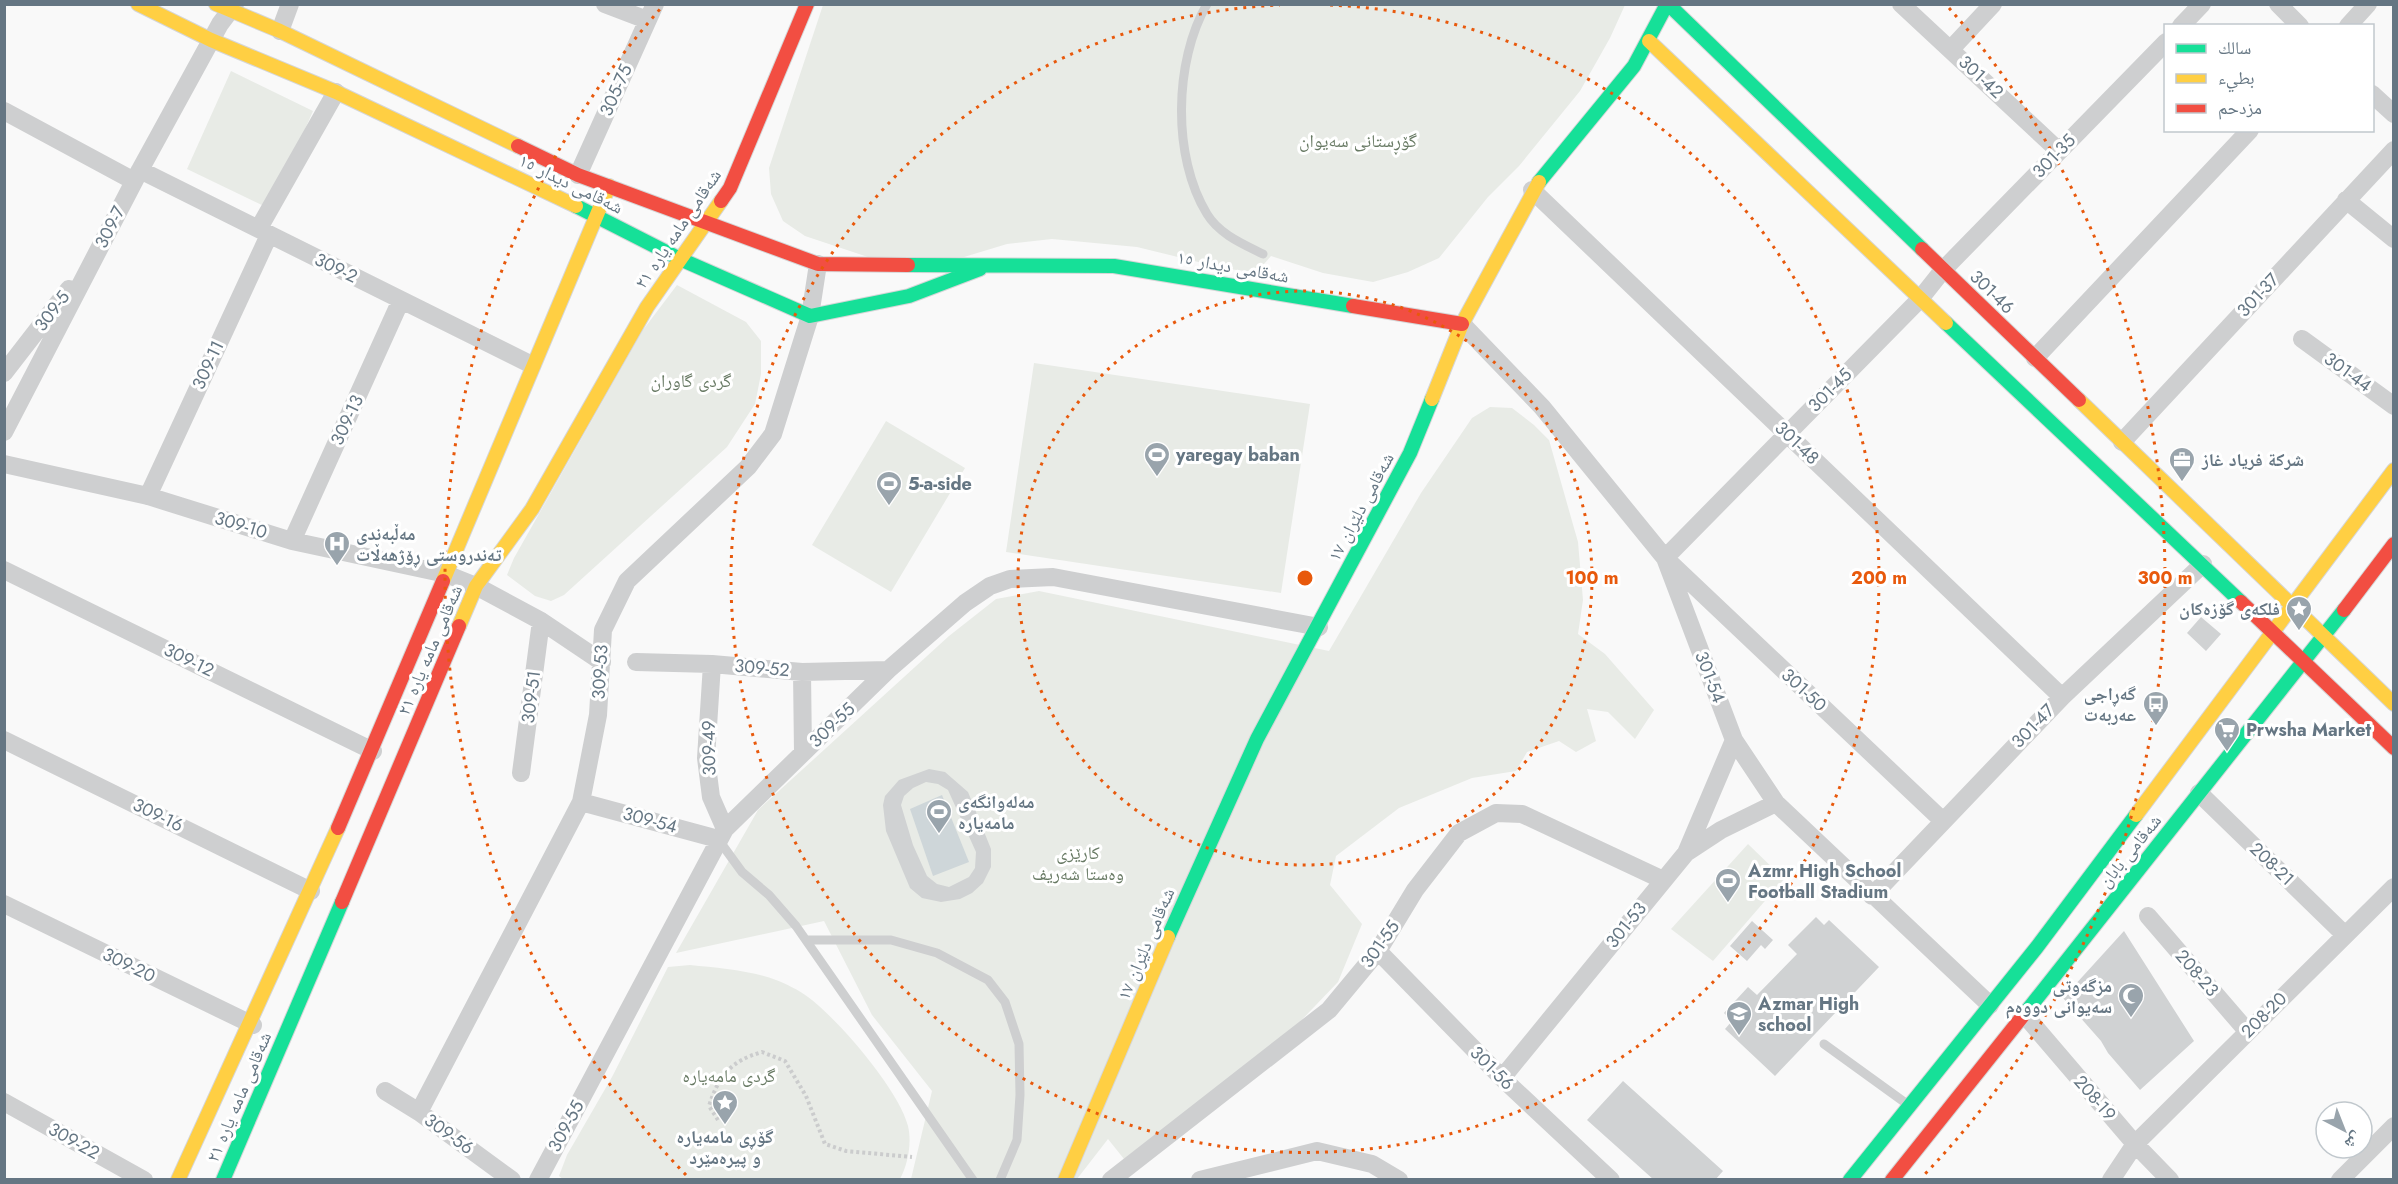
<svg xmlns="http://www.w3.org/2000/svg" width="2398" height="1184" font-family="Jost,'Noto Naskh Arabic',sans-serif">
<rect width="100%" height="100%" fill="#f9f9f9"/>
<path fill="#e8ebe6" d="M823,5H1625L1610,38L1580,91L1519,166L1488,197L1439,258L1408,272L1373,282L1323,273L1271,256L1257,272L1227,269L1137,247L1052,239L1007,244L964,257L883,262L805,236L783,221L771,194L769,168Z
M231,71L313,111L270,209L187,169Z
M677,285L746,322L761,341V374L755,404L727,447L564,595L551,601L535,596L507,575L514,558L643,330Z
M1034,363L1310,404L1281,593L1006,552Z
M1490,407L1512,408L1534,425L1549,440L1578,542L1583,600L1578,634L1605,654L1654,710L1635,739L1608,712L1587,709L1596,741L1576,752L1559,741L1527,752L1516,771L1472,778L1399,808L1336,856L1330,885L1362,924L1338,982L1292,1030L1124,1159L1108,1139L1077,1179H911L932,1091L872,1015L824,921L676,953L758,810L949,636L996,599L1039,591L1329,651L1421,493L1472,418Z
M886,421L965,468L891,592L812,545Z
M1748,844L1784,879L1713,961L1671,929Z
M690,965C718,968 749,970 776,980C786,984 799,990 808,997C838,1019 899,1090 908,1126C912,1143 908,1164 900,1179L564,1180L559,1176L567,1155L612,1077L668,967Z"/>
<path fill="#ced6d9" d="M942,795L969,862L933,876L910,809Z"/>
<path fill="#d0d2d3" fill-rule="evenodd" d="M2201,617L2221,634L2206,651L2187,633Z
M929,769L945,772L968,792L991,849V867L983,883L972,893L960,899L941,902L922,898L910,888L886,831L883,805L885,796L899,780ZM926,782L938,784L948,790L976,852L975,868L969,877L949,887L937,884L927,876L913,845L901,805L904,796L913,788Z
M1816,917L1824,925L1829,920L1879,967L1775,1076L1725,1029L1732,1021L1724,1013L1748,987L1757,995L1797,954L1788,945Z
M1752,921L1773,940L1765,949L1761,945L1747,961L1730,946Z
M2124,931L2194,1041L2140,1090L2108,1053L2101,1041L2063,998Z
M1623,1081L1723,1171L1715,1180H1654L1587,1120Z"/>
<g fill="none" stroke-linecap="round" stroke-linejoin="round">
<defs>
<path id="fast" d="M1668,4L1922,249
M1539,182L1634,66L1667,4
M576,206L680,259L810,316L909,296L980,269
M908,265L1114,266L1353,306
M1946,323L2241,602
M1168,937L1257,739L1410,453L1432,399
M2026,1012L2344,610
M223,1180L342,902
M1850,1180L2037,947L2136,815"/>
<path id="slow" d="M138,4L211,40L336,92L576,206
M216,4L280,31L518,146
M1649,41L1946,323
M1432,399L1462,324L1539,182
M2079,400L2394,704
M443,581L609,186
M459,626L476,586L532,509L647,307L721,201
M2136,815L2394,470
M178,1180L338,828
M1065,1180L1168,937"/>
<path id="jam" d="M518,146L578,175L818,264L908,265
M721,201L730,188L807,4
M1922,249L2079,400
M1353,306L1462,324
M2241,602L2394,748
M2344,610L2394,544
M338,828L443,581
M342,902L459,626
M1892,1180L2026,1012"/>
</defs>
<use href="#fast" stroke="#d5d6d7" stroke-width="16"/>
<use href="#slow" stroke="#d5d6d7" stroke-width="16"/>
<use href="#jam" stroke="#d5d6d7" stroke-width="16"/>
<path stroke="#cbcccd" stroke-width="4" stroke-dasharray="3 3" stroke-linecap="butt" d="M718,1120L709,1106C719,1075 731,1061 762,1052L785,1061L806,1096L825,1144L846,1151L912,1157"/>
<path stroke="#cecfd0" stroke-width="9" d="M1207,4C1174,61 1172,157 1207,214C1219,234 1243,244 1263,254
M718,839L742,872L769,895L796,926L973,1180
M806,940H891L937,953L988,980L1005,1002L1019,1044L1020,1095L1017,1140L1000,1180
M1824,1044L1907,1104"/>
<path stroke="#cecfd0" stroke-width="18" d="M605,4L647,20
M1901,4L2059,151
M2278,4L2300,26
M2181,26L2202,4
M2348,26L2368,4
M280,31L290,4
M1951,49L1993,4
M2372,94L2394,114
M4,111L134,181
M140,170L532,365
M578,175L655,4
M1532,190L2062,697
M2346,200L2394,239
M259,228L336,92
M1462,324L1542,407L1665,558L1734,740L1776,803L1990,1005
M2302,339L2394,406
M2035,358L2250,130
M4,373L69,289
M4,432L140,170L220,24L235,4
M2122,442L2394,150
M4,464L148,496L292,541L446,574L476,586L541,621L602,662
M148,496L269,235
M292,541L401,300
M4,570L373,751
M636,662L712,664L802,672L888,670
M712,664L706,758L711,797L725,829
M802,672L803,753
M4,740L311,891
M521,773L541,621
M2199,793L2345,935
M581,802L718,839
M1943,821L1665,558L1920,299L1943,270L2166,42
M1686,853L1734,740
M1872,896L2062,697L2203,564
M4,904L253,1025
M2148,916L2247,1031
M1378,951L1502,1078L1611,1180
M2023,1013L2135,1144L2170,1180
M1502,1078L1686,853L1721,830L1776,803
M385,1091L419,1112L512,1180
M4,1102L144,1180
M419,1112L581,802L598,715L603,630L627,581L748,467L773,434L810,316L818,264
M538,1180L725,829L888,670L965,603L990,586L1010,579L1053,577L1319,627
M1111,1180L1329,1010L1378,951L1415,890L1459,833L1496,813L1522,814L1663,880
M1200,1180L1317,1151L1372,1164L1399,1180
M2111,1180L2135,1144L2394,887
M2340,1180L2394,1126"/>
<use href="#fast" stroke="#16e098" stroke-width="14"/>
<use href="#slow" stroke="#ffcf43" stroke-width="14"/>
<use href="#jam" stroke="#f24e42" stroke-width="14"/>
</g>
<g fill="none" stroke="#e8590c" stroke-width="3" stroke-dasharray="3 6">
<circle cx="1305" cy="578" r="287"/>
<path d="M1330 5A574 574 0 1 1 1280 5"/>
<path d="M686 1175A860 860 0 0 1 661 8M1949 8A860 860 0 0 1 1924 1175"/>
</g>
<defs>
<symbol id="stadium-pin" viewBox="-11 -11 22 30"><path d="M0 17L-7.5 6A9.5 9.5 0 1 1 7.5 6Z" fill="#99a4ac" stroke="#fff"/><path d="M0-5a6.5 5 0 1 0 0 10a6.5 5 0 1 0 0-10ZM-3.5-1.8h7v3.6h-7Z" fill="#fff"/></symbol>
<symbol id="office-pin" viewBox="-11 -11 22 30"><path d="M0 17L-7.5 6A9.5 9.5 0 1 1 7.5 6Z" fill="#99a4ac" stroke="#fff"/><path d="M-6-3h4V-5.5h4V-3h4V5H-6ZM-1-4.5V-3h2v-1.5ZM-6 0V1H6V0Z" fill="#fff"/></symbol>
<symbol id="hospital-pin" viewBox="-11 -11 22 30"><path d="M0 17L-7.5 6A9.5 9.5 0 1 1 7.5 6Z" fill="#99a4ac" stroke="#fff"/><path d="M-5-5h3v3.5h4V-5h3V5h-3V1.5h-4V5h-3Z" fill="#fff"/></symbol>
<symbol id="sight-pin" viewBox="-11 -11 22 30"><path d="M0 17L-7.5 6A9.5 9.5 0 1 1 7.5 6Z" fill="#99a4ac" stroke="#fff"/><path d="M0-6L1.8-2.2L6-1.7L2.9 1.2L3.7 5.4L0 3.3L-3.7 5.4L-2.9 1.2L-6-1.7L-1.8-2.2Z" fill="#fff"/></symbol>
<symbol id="bus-pin" viewBox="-11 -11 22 30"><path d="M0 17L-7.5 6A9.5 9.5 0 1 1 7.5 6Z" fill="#99a4ac" stroke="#fff"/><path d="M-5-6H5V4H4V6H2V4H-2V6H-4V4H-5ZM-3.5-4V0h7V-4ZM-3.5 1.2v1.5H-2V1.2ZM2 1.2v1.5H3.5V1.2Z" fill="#fff"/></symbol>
<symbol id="supermarket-pin" viewBox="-11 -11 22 30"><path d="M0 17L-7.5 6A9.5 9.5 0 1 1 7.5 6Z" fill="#99a4ac" stroke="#fff"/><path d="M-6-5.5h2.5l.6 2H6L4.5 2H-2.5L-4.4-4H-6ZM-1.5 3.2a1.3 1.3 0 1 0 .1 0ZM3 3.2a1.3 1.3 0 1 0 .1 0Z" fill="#fff"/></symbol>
<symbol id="mosque-pin" viewBox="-11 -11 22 30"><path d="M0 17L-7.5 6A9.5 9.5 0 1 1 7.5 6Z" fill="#99a4ac" stroke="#fff"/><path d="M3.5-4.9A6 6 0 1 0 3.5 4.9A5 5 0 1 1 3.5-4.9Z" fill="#fff"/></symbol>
<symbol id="school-pin" viewBox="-11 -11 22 30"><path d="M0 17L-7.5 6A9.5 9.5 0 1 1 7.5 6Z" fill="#99a4ac" stroke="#fff"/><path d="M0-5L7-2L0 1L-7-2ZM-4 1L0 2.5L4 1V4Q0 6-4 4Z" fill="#fff"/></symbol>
</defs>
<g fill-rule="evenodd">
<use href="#stadium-pin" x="1142" y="440" width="30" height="40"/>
<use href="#office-pin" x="2167" y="445" width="30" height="40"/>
<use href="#stadium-pin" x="874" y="469" width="30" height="40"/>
<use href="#hospital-pin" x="322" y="529" width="30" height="40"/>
<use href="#sight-pin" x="2284" y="594" width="30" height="40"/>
<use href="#bus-pin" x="2141" y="689" width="30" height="40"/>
<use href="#supermarket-pin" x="2212" y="715" width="30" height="40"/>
<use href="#stadium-pin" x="924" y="797" width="30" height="40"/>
<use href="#stadium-pin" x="1713" y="866" width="30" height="40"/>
<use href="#mosque-pin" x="2116" y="981" width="30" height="40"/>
<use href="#school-pin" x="1724" y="999" width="30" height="40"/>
<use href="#sight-pin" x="710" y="1088" width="30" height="40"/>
</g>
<g text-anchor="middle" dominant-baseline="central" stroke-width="6" stroke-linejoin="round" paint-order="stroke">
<g font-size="18" fill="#657683" stroke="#fff">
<text transform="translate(1981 77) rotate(43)">301-42</text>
<text transform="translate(616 90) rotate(-66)">305-75</text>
<text transform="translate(2054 156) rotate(-46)">301-35</text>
<text transform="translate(571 184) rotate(26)">شەقامی دیدار ١٥</text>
<text transform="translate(110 227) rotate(-63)">309-7</text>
<text transform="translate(678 229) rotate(-56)">شەقامی مامە یارە ٢١</text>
<text transform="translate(1233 267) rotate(10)">شەقامی دیدار ١٥</text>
<text transform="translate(336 268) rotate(26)">309-2</text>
<text transform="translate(1992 292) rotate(44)">301-46</text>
<text transform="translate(2258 295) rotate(-47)">301-37</text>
<text transform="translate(52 311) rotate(-53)">309-5</text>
<text transform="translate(208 365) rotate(-65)">309-11</text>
<text transform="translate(2348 372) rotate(36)">301-44</text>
<text transform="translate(1830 390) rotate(-45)">301-45</text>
<text transform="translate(347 420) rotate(-65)">309-13</text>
<text transform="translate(1797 443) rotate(44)">301-48</text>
<text transform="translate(1361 507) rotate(-62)">شەقامی دلێران ١٧</text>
<text transform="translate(241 525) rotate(17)">309-10</text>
<text transform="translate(430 650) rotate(-67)">شەقامی مامە یارە ٢١</text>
<text transform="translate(189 660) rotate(26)">309-12</text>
<text transform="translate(762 668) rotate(5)">309-52</text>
<text transform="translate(600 672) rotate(-87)">309-53</text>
<text transform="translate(1710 677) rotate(69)">301-54</text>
<text transform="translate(1804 690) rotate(43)">301-50</text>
<text transform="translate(531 697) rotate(-83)">309-51</text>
<text transform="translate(832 725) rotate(-44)">309-55</text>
<text transform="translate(2033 726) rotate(-46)">301-47</text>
<text transform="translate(709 748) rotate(-91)">309-49</text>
<text transform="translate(158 815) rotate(26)">309-16</text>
<text transform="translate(650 820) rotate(15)">309-54</text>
<text transform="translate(2130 851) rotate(-51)">شەقامی بابان</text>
<text transform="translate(2272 864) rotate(44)">208-21</text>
<text transform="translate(1626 925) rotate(-51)">301-53</text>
<text transform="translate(1146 944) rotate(-67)">شەقامی دلێران ١٧</text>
<text transform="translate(1380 944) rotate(-55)">301-55</text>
<text transform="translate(129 965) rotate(26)">309-20</text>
<text transform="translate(2197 973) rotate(49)">208-23</text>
<text transform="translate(2264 1015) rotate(-45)">208-20</text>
<text transform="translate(1492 1068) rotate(45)">301-56</text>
<text transform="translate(239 1097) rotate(-67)">شەقامی مامە یارە ٢١</text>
<text transform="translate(2095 1098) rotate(49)">208-19</text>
<text transform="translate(566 1126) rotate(-62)">309-55</text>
<text transform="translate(449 1134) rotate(36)">309-56</text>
<text transform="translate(74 1141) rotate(29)">309-22</text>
</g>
<g font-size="18" fill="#687a64" stroke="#fff">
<text x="1358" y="141">گۆڕستانی سەیوان</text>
<text x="691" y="381">گردی گاوران</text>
<text x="1078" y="853">کارێزی<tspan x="1078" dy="21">وەستا شەریف</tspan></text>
<text x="729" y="1076">گردی مامەیارە</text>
</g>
<g font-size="18" font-weight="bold" fill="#657683" stroke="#fff" text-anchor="start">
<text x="1176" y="455">yaregay baban</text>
<text x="2202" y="460">شرکة فرياد غاز</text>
<text x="908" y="484">5-a-side</text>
<text x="356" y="534">مەڵبەندی<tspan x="356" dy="21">تەندروستی ڕۆژهەڵات</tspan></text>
<text x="2280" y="609" text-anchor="end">فلکەی گۆزەکان</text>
<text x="2136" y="694" text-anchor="end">گەڕاجی<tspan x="2136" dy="21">عەربەت</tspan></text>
<text x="2246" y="730">Prwsha Market</text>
<text x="958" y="802">مەلەوانگەی<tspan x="958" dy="21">مامەیارە</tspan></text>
<text x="1748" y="871">Azmr High School<tspan x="1748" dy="21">Football Stadium</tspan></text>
<text x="2112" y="986" text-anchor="end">مزگەوتی<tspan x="2112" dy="21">سەیوانی دووەم</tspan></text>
<text x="1758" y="1004">Azmar High<tspan x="1758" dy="21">school</tspan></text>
<text x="725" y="1137" text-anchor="middle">گۆڕی مامەیارە<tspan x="725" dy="21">و پیرەمێرد</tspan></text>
</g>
</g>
<circle cx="1305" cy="578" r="9" fill="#e8590c" stroke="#fff" stroke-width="3"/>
<g font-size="18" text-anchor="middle" font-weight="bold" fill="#e8590c" stroke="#fff" stroke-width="6" stroke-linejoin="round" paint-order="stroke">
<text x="1592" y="584">100 m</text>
<text x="1879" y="584">200 m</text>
<text x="2165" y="584">300 m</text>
</g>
<rect width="2398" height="1184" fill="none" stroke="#657683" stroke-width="12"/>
<rect x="2164" y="24" width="210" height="108" fill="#ffffff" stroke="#c1c8cd" stroke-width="1.5"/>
<rect x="2176" y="44" width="30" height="9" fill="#16e098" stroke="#c1c8cd" stroke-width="1.5"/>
<text x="2218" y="54" font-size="18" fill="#657683">سالك</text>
<rect x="2176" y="74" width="30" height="9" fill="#ffcf43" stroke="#c1c8cd" stroke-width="1.5"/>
<text x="2218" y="84" font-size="18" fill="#657683">بطيء</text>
<rect x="2176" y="104" width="30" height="9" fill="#f24e42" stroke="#c1c8cd" stroke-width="1.5"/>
<text x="2218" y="114" font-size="18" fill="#657683">مزدحم</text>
<g transform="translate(2344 1130) rotate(138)"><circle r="28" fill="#ffffff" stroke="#c1c8cd" stroke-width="1.5"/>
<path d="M0-4.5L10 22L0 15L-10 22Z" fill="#99a4ac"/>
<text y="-9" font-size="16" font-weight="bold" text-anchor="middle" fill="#657683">ش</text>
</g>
</svg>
